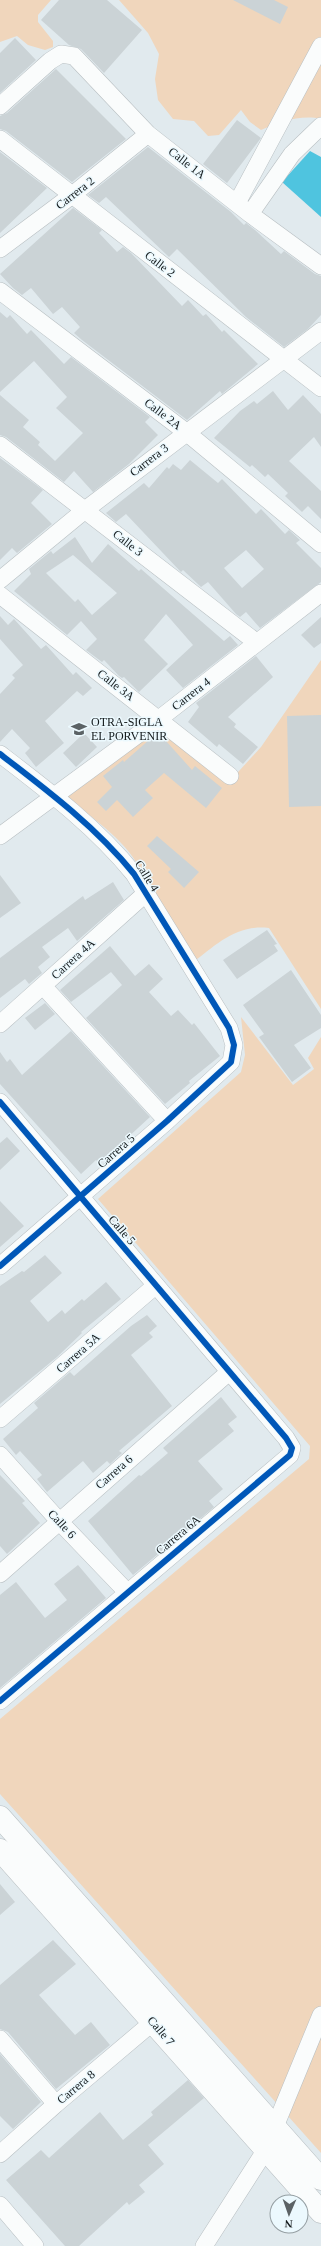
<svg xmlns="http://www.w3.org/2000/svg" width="321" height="2246" font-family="Georgia,serif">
<rect width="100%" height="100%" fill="#e1eaee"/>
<path fill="#f0d6bc" d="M0,0H51L38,15V22L53,41V47L45,50L28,45L17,36L0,42Z
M119,0H321V119C302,114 278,122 261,130L250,122L241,110L219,135L208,136L194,121L173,119L158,100L155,79L159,54L148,33Z
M321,660V1009L269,928C236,924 216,945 192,963L143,876C130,842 94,820 67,797L158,727L228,783L261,747Z
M241,1017L293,1085L314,1069L308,1058L321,1037V2153L0,1794V1719L309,1459L310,1446L98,1199L241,1072L245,1055Z"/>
<path fill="#4fc4df" d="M310,151L321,157V217L282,182Z"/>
<path fill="#cbd3d6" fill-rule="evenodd" d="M59,0H107L142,30L104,73L81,49L69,45L41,20Z
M233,0H274L288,7L280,24Z
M15,38L36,60L0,93V53Z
M56,69L126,139L72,182L6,131L0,129V116L7,113Z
M237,120L261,138L227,183L203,164Z
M148,147L231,212L244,225L246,223L255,230L281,254L284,251L315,274L321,276V315L308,329L284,347L246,317L177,249L169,257L106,197L99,203L88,195Z
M0,152L47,188L0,233Z
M73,208L102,230L99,233L117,252L123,247L131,253L182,306L188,300L203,316L206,314L222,332L224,330L258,364L222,394L220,391L187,420L82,340L74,333L80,327L62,307L53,314L31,288L22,295L13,288L0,274Z
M0,312L7,318L10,315L27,334L31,330L64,364L71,357L150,417L145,422L158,435L129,464L93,492L74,471L64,482L6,437L0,435V395L29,420L23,427L40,442L38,445L55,461L83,433L56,408L67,397L34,361L0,392Z
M273,391L288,410L303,395L321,414V447L314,437L289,461L321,491V519L308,506L302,512L285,496L288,493L268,474L265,477L252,465L250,467L214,438L240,411L254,401L257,404Z
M0,458L43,490L31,503L52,524L17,553L12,548L0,560Z
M190,460L218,483L222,479L256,514L261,509L285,534L289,530L300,540L296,543L321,568V582L260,628L246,612L240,617L236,614L208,582L201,587L183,570L181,572L179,570L126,514L116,522L106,513L144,483L149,488L167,467L169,469L173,464L181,470ZM246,550L264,569L242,588L224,568Z
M75,537L92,563L108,544L139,571L141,569L224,641L230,636L238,645L183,688L166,670L193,645L166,614L144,640L168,664L139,692L124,677L122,678L119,676L104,660L102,662L86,650L97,639L81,621L67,635L14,591L31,574L29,569L51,551L53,554ZM73,555L117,593L92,615L78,599L75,602L46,573Z
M0,616L8,625L14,619L41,649L46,645L73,675L76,672L92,688L83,696L77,691L45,721L64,743L36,767L25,753L30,748L12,729L0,742V694L15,678L12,675L23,665L0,639Z
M321,617V643L314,648L301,635Z
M256,656L273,677L228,717L236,724L234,727L258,747L243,764L219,744L217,747L188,722L199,707L196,703Z
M321,715V806L289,807L287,716Z
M158,732L192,770L195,766L222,788L206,808L164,773L145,790L153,798L133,817L117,800L106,811L97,802L112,787L103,776L123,760L124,762Z
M84,733L97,747L76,767L63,753Z
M157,836L199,872L184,888L168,872L171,869L147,846Z
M0,875L21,903L0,918Z
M113,882L124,900L77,941L68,928L42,947L50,957L38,967L42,973L29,984L25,979L0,998V958L83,896L85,900Z
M267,930L277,944L274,945L278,951L237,979L223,960Z
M110,946L135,976L149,964L163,979L149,992L171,1016L178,1010L192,1025L194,1023L220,1056L189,1081L190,1083L165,1104L86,1018L122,985L111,972L71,1002L60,990Z
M291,970L321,1015V1028L294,1045L311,1068L292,1082L259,1037L264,1034L243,1005Z
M45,1003L55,1014L35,1030L25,1018Z
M71,1031L150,1117L113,1151L98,1162L96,1160L81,1174L0,1084V1052L7,1062L10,1059L22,1075Z
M7,1137L20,1151L0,1170V1143Z
M0,1201L24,1226L0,1247Z
M45,1255L62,1273L30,1301L48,1322L62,1310L65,1314L82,1299L84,1301L106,1282L121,1299L81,1332L82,1333L57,1357L0,1404V1286L22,1271L24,1272Z
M147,1315L157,1326L149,1333L153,1337L131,1355L172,1406L119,1451L122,1453L110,1464L107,1461L93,1473L83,1461L47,1492L37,1479L42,1475L20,1451L16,1455L3,1439L38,1408L34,1403L70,1372L74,1376L131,1326Z
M221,1397L237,1417L228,1424L234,1431L198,1461L223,1489L209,1501L214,1507L133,1575L88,1521L139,1475L141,1476L168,1453L163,1448Z
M0,1475L25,1501L22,1503L40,1523L7,1554L0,1546Z
M78,1565L106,1598L0,1688V1595L16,1582L45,1618L67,1600L54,1584Z
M0,1884L15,1902L0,1915Z
M53,1940L76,1964L39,1995L75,2035L91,2022L110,2045L56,2089L8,2032L0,2029V1985Z
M0,2054L41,2102L13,2129L0,2116Z
M188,2080L204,2098L148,2145L164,2164L139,2185L145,2192L129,2205L127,2202L79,2246H65L6,2180L41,2150L49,2158L100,2112L123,2140L153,2115L151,2112Z"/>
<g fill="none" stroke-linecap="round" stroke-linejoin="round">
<defs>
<path id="minor" d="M0,106L50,61L61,54L74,56L148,134L250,214L321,266
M0,139L321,388
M237,203L321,46
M250,214L292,154L321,126
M0,249L71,196L148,134
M0,291L186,432L321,544
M0,445L256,642
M0,580L85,510L321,331
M0,595L230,776
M0,754C47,790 96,827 134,874L229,1028L234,1045L231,1062L167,1121L0,1266
M0,836L159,719L321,593
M43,986L167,1121
M0,1024L145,894
M0,1102L286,1438L292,1448L290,1455L0,1701
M0,1419L155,1286
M0,1455L59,1521L127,1592
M0,1574L229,1372
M0,2039L56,2104
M0,2154L56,2104L153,2022
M0,2205L35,2246
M204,2246L265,2151L321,2015"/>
<path id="secondary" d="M0,1817L321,2179
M0,1850L321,2212"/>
</defs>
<use href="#minor" stroke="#b8bfc2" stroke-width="18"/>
<use href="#secondary" stroke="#b8bfc2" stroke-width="23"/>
<use href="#minor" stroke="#fafcfc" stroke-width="17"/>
<use href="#secondary" stroke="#fafcfc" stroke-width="22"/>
<defs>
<path id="cycleway" d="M0,754C47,790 96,827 134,874L229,1028L234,1045L231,1062L167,1121L0,1266
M0,1102L286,1438L292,1448L290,1455L0,1701"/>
</defs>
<use href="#cycleway" stroke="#ecf9fe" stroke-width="8"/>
<use href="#cycleway" stroke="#0057b8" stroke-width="6"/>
</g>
<defs>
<symbol id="school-bare" viewBox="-9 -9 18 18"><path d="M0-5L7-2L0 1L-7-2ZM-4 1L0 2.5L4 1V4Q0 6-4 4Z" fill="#5b6265" stroke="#ecf9fe" stroke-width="2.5" paint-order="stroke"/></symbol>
</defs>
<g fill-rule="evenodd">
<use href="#school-bare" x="68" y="718" width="22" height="22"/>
</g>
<g text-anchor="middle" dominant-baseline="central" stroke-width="3" stroke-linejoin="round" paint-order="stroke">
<g font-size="12" fill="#13191b" stroke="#ecf9fe">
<text transform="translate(187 163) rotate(38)">Calle 1A</text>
<text transform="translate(75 193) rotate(-38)">Carrera 2</text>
<text transform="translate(160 264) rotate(37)">Calle 2</text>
<text transform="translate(163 414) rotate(37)">Calle 2A</text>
<text transform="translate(149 460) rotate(-38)">Carrera 3</text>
<text transform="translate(128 543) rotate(38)">Calle 3</text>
<text transform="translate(116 685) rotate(38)">Calle 3A</text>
<text transform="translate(191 694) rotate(-38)">Carrera 4</text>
<text transform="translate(147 876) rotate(58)">Calle 4</text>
<text transform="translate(73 959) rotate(-42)">Carrera 4A</text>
<text transform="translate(116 1151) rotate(-41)">Carrera 5</text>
<text transform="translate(122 1230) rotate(49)">Calle 5</text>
<text transform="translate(78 1353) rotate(-41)">Carrera 5A</text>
<text transform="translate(114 1472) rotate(-41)">Carrera 6</text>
<text transform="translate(62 1524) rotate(47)">Calle 6</text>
<text transform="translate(178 1535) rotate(-40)">Carrera 6A</text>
<text transform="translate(161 2031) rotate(49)">Calle 7</text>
<text transform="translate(76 2087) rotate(-40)">Carrera 8</text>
</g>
<g font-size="12" fill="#13191b" stroke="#ecf9fe" text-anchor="start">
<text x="91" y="722">OTRA-SIGLA<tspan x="91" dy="14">EL PORVENIR</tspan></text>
</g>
</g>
<g transform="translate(289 2214) rotate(182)"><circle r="19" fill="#ecf9fe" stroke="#959fa3"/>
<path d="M0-3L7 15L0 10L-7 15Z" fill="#5b6265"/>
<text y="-6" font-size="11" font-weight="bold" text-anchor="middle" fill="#13191b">N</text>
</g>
</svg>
